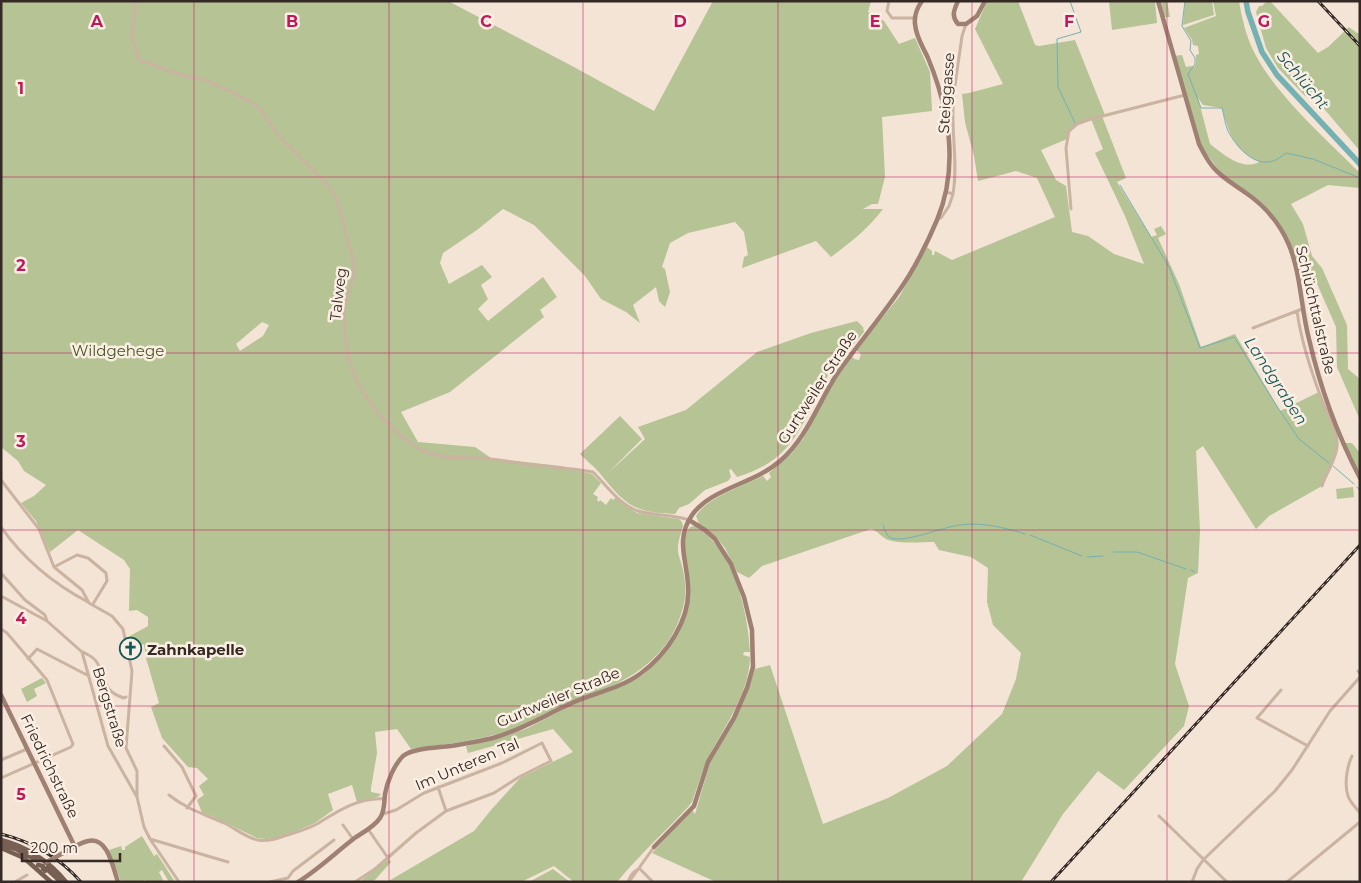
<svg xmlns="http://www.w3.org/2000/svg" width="1361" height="883" font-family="Montserrat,sans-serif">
<rect width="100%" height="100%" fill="#f3e4d6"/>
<path fill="#b5c395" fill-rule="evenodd" d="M1,1H448L572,66L654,111L713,1H871L868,12L884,21L899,44L915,38L930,72L932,111L882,117L885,177L878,204H872L863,209H883C867,230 852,241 831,257L816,241L742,268L744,257L748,255L744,232L735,222L688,233L670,243L662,267L665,269L670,292L665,307L659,301L656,287L633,305L640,323L626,312L601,299L585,276L534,225L503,209L477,230L443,253L440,263L449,284L482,265L492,277L481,285L488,299L478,309L488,321L543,277L557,297L540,310L544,317L450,392L401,412L418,442L475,447L491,458L561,466L592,474L601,483L593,494L598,497L597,500L599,502L600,500L606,505L611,498L613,500L615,498L637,513L679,519L682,522L683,526C681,534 677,543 678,552C679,557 681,562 682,566C686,582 687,596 682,611C665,670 611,687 560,709C539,718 517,730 494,735C467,742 439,745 411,749L397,729L375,732L377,753L371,788V792L381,794L378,797L357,802L352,785L328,794L333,810L315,823L299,830L277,838L266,839L257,838L212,816L202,813L197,800L204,795L199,786L208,779L197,768L188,767L162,738L151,707L159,703L146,658L144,644L134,649L130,645L128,637L148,626V617L137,610L129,611L130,569L124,560L78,530L50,552L36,521L21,503L34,496L46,485L24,471L18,461L1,447ZM262,322L269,325L263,336L240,351L236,344Z
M987,1H1018L1035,45L1039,46L1075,40L1105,115L1102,116L1126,178L1117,182L1151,237L1157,235L1154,229L1161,226L1166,234L1158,238L1179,284L1201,347L1235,334L1280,411L1319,392L1337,438L1338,445L1322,486L1269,516L1256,529L1203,446L1196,451L1200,530L1198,573L1188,578L1175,664L1189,706L1184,726L1124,790L1098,771L1063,814L1021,882H716L652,853L692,810L695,814L710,763L736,718L755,669L770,665L823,824L888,798L947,766L1002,714L1016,679L1021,653L993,625L987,602L988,568L971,557L939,550L934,542C920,542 901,544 888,540C881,537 878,531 871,529L762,566L749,578L737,572L725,548L717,538L699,524L696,516C706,498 745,485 763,476L767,481L771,477L769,473L792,453L803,439L838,374L852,356L854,359L859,360L861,354L856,350L899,297L927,247L932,251V255H934L935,251L952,260L1055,217L1037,178L1016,171L978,181L974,156L965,122L962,94L969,93L1003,84L975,29ZM1091,119L1103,149L1095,153L1125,216L1144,264L1114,254L1088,236L1072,232L1066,186L1056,180L1041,150L1067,139C1070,125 1078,124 1091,119Z
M1109,1H1155L1157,23L1112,30Z
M1161,1H1167L1170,17H1163Z
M1185,1H1212L1214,15L1183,25Z
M1213,1H1239C1242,19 1246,36 1254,52C1275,94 1326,139 1360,173V188L1328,185L1291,204L1303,224L1312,256L1322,268L1347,325L1348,369L1360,379V420L1337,367L1336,327L1315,279L1300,281L1297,264L1273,215L1262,203L1221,173L1199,144L1173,56L1182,55L1186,67L1191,66L1194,67L1196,64V55L1199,54L1198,46L1193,45L1192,40L1184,28L1216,16ZM1198,98L1203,105L1222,108C1227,126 1232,145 1249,156C1252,158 1256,160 1259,162C1242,171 1223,154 1210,144Z
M1267,1H1270L1318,53L1328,47L1349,27L1357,33H1360V151L1314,97L1305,96L1278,68L1266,48L1256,12L1259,6H1262Z
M857,321L863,327L864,332C853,346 839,356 830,372C801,421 798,459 737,477L731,469L729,470L731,477L728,481L705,490L689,504L679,508L675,514C663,513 651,513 640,509C623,503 613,489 602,476C596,468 587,461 580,454L620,416L642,439L606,475L645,439L638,427L686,410L757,352L811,333Z
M1345,443H1352L1360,453V477Z
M1353,487L1354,497L1337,499L1336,489Z
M694,526C700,527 705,532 709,537C737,563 748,616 750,652H744L743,655L750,657C749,696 723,727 707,761C701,774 697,788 692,802L688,807C665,832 639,855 617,882H574L554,866L521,882H387L474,831L491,810L520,778L573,752L553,729L468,753L466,746L499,738L528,728L573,704L630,682L643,675L666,650L689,602L684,541L686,532L690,527Z
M42,678L46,683L34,689L37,696L27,702L21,689Z
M142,836L154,856L157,854L175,882H169L162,870L159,872L164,882H146L145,880L141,882H121L109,850L121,846L122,850H125V847Z
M389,859L391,862L373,882H359Z
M553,869L570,882H529Z"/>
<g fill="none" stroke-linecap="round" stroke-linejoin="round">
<path stroke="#73b1b2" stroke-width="1" d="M1070,1L1081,32L1057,39L1058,87L1075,123
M1185,1L1182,26L1191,41L1190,50L1195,58V64L1188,74L1201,108H1222C1224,115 1225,124 1228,131C1236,146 1253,167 1273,161C1277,160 1282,156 1286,153L1313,159L1360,178
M1120,185L1169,267L1200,348L1234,337L1280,411L1299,439L1329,463
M1333,466L1354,484
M1357,487L1360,491
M883,525C885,529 886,536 891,538C906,543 942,527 960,525C983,522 1002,527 1025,534
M1030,535L1082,556
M1113,552H1137L1186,569
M1087,557L1103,556
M1191,570L1195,572"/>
<path stroke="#73b1b2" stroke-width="5.5" d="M1246,1L1248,12L1262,52L1277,75L1360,164"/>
<path stroke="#cbb3a1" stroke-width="3" d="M135,1L132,38L139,60L184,76L206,80L251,102L260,109L277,134L327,184L337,199L354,265C355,280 348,291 345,306C343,318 345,331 346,344C351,381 371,409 399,434C409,442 418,450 431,454C447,459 463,457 480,458C495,459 510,462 525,464C548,467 571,468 593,472C607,486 619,504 638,511C655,516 673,514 689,520
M889,1L887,11L892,18H915
M953,194C958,165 952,138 953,109C954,85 959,60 962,36L966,24
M1071,209L1066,148L1069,131L1077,124L1091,119L1185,95
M938,218H941L949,206L953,194L946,192
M1297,311C1301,342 1312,374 1323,403C1328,416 1339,433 1337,447C1336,460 1326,473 1322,486
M1253,328L1302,309
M1,480L39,529L54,567L82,590L89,603L112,616L123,629L132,671L126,748L137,771V797
M1,527C23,558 54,584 88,602
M54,567L77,555L88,558L106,573L107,581L93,604
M1,573L25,600L45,615L47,621
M1,596L47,621L82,652L108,746L137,797L144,827L150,839L179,882
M1,629L7,633L47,680L73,744L71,747L1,778
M83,652C88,655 93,657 96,661C107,677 101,691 124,698L126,697
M28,659L37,649L87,675
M1358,671L1360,674
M1281,690L1257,718L1308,746
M164,746L182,767L196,796L187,808
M1352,756C1347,766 1344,784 1348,796C1350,802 1356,808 1360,813
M1,760L27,749
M438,787L446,811
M169,795C188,810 202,813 224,823C235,828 246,838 258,840C267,842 276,839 284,836C295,833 307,829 317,824C338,811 359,797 385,799
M1159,816L1227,882
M343,825L353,839
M368,829L388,858
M150,839L228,862
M640,869L653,882
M1,881L2,882
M15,882L27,875
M270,882L288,878L293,871L334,840
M355,882L375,869L416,833L446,811L494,793L519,777L551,761L542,743L502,763L424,793L396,810L383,814
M628,882C630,876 633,871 639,869
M629,882L654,847
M1192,882L1197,869L1203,860L1275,791L1292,770L1330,711L1360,677
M1287,882L1360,822"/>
<path stroke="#9f8173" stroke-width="4.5" d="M958,1C954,10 951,16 958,24H966L977,16L985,1
M1158,1L1199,144C1203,152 1207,160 1213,167C1222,178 1235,185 1246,193C1265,206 1280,224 1289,245C1301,274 1301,309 1309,339C1320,387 1337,434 1360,478
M1,695L75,847
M654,847L694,806L708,762L734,718L747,688L753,667L752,630L744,597L731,564L715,539L705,530L689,520
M63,853C71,849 79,843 88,841C108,836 113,868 118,882
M298,882C319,869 336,852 356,837C364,832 375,826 380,818C385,811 384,802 385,794C387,782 394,765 403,756C414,747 443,748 457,745C469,743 481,741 493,738C522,730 545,715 572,703C594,693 619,689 640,674C666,655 691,620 688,586C687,559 675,540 692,515C711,488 754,484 780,461C807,438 818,403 837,374C856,347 877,322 896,295C913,272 926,246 937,220C951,187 952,151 946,117C942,97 936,77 928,58C923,47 916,37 915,24C914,15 917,8 922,1"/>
<path stroke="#785f54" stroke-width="4.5" d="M1,840C26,846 50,862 66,882
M1,844L16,849L36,860
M1,848L24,858L51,882
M49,871L61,882"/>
<defs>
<path id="rail" d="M1318,1L1360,46
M1,834C33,842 59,857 81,882
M1051,882L1360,545"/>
</defs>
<use href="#rail" stroke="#352925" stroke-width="3"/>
<use href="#rail" stroke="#faefe2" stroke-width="1" stroke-dasharray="4" stroke-linecap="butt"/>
<path stroke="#9f8173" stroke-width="4.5" d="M47,862L63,853"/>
<path stroke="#785f54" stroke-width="4.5" d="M38,865L43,866V869
M45,871L47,868H52"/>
</g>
<path fill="none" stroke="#c2185b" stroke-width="1" stroke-opacity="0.55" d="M194,1V882M389,1V882M583,1V882M778,1V882M972,1V882M1167,1V882M1,177H1360M1,353H1360M1,530H1360M1,706H1360"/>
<defs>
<symbol id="church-ring" viewBox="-11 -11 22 22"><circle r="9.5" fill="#faefe2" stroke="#175759" stroke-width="1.5"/><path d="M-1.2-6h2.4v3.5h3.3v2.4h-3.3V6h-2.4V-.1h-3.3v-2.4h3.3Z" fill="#175759"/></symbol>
</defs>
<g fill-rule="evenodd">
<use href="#church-ring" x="118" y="636" width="25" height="25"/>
</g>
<g text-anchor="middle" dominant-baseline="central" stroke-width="5" stroke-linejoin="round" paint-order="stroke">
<g font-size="15" fill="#352925" stroke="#faefe2">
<text transform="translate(946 93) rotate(-86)">Steiggasse</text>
<text transform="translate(338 294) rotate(-83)">Talweg</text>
<text transform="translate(1316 310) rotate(77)">Schlüchttalstraße</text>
<text transform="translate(817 387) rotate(-57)">Gurtweiler Straße</text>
<text transform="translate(558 697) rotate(-23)">Gurtweiler Straße</text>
<text transform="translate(110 707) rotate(73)">Bergstraße</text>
<text transform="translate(467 764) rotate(-23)">Im Unteren Tal</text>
<text transform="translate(50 766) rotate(64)">Friedrichstraße</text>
</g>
<g font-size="15" fill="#455526" stroke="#faefe2">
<text x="118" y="350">Wildgehege</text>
</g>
<g font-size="15" font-weight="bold" fill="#352925" stroke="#faefe2" text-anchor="start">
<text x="147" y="649">Zahnkapelle</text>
</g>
<g font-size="16" font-style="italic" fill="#175759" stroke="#faefe2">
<text transform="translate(1303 80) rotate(50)">Schlücht</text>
<text transform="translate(1276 381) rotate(57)">Landgraben</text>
</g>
</g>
<g font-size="16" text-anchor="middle" font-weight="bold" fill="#c2185b" stroke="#faefe2" stroke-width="5" stroke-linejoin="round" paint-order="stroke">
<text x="97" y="27">A</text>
<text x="292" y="27">B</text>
<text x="486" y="27">C</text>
<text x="680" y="27">D</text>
<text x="875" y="27">E</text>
<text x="1069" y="27">F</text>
<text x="1264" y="27">G</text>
<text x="21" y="94">1</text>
<text x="21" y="271">2</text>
<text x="21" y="447">3</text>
<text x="21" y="624">4</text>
<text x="21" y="800">5</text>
</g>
<rect width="1361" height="883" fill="none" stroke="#352925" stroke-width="5"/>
<path d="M22 853v8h98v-8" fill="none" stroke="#352925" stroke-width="2.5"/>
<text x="30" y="853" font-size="15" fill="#352925" stroke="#faefe2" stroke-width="4" paint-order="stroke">200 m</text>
</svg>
